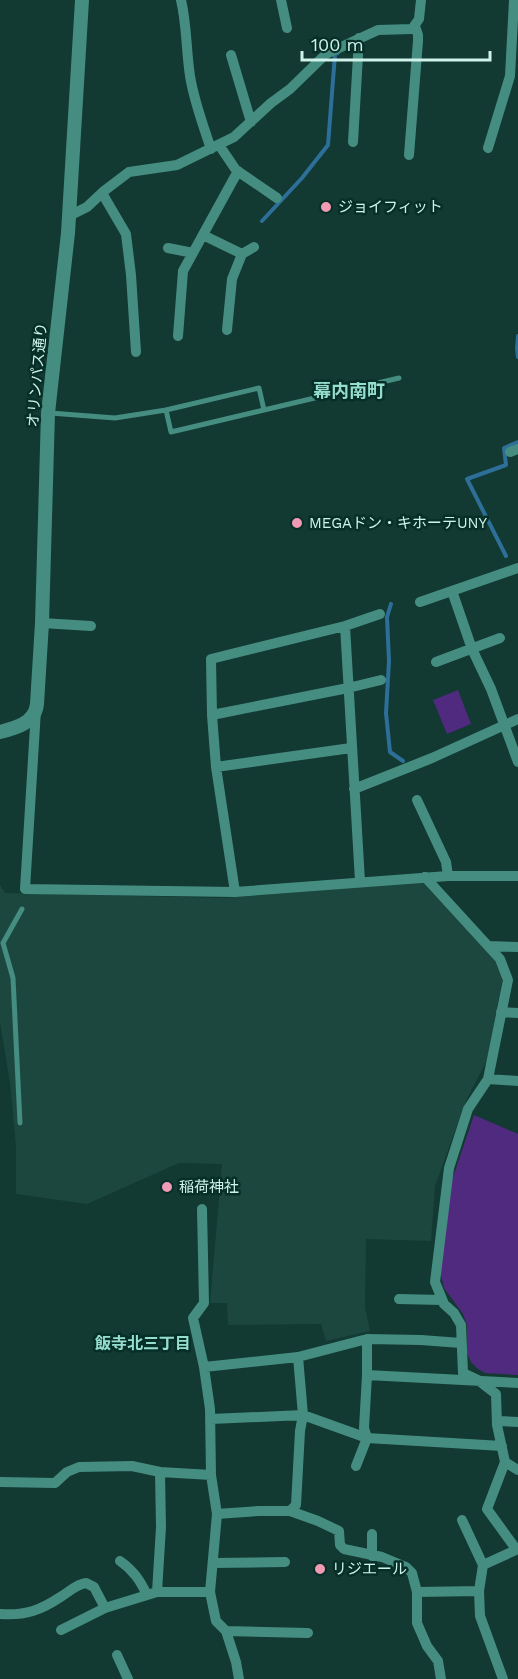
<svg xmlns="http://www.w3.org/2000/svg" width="518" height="1679" font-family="'Work Sans','Noto Sans JP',sans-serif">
<rect width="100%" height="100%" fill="#123932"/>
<path fill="#1b473f" d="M427,882L498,963L503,976L487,1060L466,1101L435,1186L431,1241L366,1239L365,1308L370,1331L326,1341L321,1324L228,1325L227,1303H210L222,1164L179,1163L87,1204L16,1194V1147L10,1083L0,1022V885L5,893L223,898Z"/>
<path fill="#4f2a7e" d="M458,690L471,724L447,734L433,700Z
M474,1115L518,1134V1375L485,1373L478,1369L471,1362L467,1353V1325L463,1314L444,1288L440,1271L451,1183Z"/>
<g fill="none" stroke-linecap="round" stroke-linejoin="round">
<path stroke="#2d6f98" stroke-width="4" d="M262,221L302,178L328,145L335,54L338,53
M518,336L517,349L518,357
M506,556L467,479L506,465L504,448L518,442
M391,604L387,617L389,661L386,713L390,752L403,761"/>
<path stroke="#458d80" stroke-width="5" d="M166,410L259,388L264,410
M50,413L115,418L166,410L171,432L399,378
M3,943L13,978L20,1123
M3,943L22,909"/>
<path stroke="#458d80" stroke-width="10" d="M181,0C187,25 186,50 190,76C194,101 203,125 211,149
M281,0L287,28
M231,55L251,122
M353,142L359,38
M219,145L236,170L277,198
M488,148L510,76L514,0
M409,155L418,41V35L415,26
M102,193L126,234L131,275L136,352
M69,216L87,207L104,191L129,172L177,165L234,137L271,103L290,89L326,54L378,30L412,29L419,19L421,0
M203,235L242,254
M168,248L193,253
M227,330L232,279L242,254L254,247
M178,336L183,271L238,171
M510,452L518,449
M452,591L472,649L491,689L518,762
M420,602L518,568
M42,623L91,626
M345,626L360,881
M436,662L500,638
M36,710L25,889L235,892L448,876H518
M212,715L348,688L381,680
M216,767L351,748
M354,789L432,758L518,719
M417,800L446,862L448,876
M425,877L500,959L508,980L488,1079L518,1081
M235,892L216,767L212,715L211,659L345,626L380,614
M489,946L518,947
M501,1012L518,1013
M488,1079L468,1109L449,1168L435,1282L444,1304L454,1313L461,1325L463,1373L478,1380L496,1394L497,1425L505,1462L518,1470
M202,1209L204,1303L193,1318L204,1367L210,1409L211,1475L217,1514L210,1592L216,1621L226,1631L236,1662L239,1679
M399,1299L442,1300
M204,1367L298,1357L367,1339L421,1340L461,1343
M367,1375L518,1383
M211,1419L303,1415L367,1438L502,1446
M497,1421L518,1422
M505,1462L487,1509L516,1549
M356,1466L367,1438L364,1428L367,1375V1339
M0,1482L55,1483L67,1472L79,1467L132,1466L160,1472
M290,1511L318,1521L339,1531L340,1545L344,1549L382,1557L406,1567L412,1573L417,1592V1623L427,1646L438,1661L441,1679
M217,1514L259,1511H290L296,1505L300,1431L303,1415L298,1357
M462,1520L483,1565
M372,1534V1556
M120,1561C133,1570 140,1580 147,1595
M213,1563L285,1562
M479,1591L480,1616L503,1679
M210,1592H157L161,1527L160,1472L211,1475
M417,1592L479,1591L483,1565L518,1549
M0,1614C26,1616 41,1610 62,1596C70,1591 77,1584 86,1583L94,1587L105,1608
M61,1630L105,1608L157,1592
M226,1631L308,1633
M117,1655L128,1679"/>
<path stroke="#458d80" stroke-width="14" d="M0,732C16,728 35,723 37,704L42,623L48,413L68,233L82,0"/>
</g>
<g fill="#f09ab4" stroke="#062f28" stroke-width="2">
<circle cx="326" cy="207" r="6"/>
<circle cx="297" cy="523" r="6"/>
<circle cx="167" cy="1187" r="6"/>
<circle cx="320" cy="1569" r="6"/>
</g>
<g text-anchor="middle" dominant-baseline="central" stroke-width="5" stroke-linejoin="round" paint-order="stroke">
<g font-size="15" fill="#cff2ea" stroke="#062f28" text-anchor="start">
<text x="338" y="207">ジョイフィット</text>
<text x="309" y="523">MEGAドン・キホーテUNY</text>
<text x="179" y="1187">稲荷神社</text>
<text x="332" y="1569">リジエール</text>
</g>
<g font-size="15" fill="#cff2ea" stroke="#062f28">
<text transform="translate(37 375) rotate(-85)">オリンパス通り</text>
</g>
<g font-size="16" font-weight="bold" fill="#95ddcf" stroke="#062f28">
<text x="143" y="1343">飯寺北三丁目</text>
</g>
<g font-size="18" font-weight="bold" fill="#95ddcf" stroke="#062f28">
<text x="349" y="390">幕内南町</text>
</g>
</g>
<path d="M302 51v9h188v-9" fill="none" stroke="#cff2ea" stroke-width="3"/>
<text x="311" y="51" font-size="18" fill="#cff2ea" stroke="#062f28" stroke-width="4.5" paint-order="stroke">100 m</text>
</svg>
